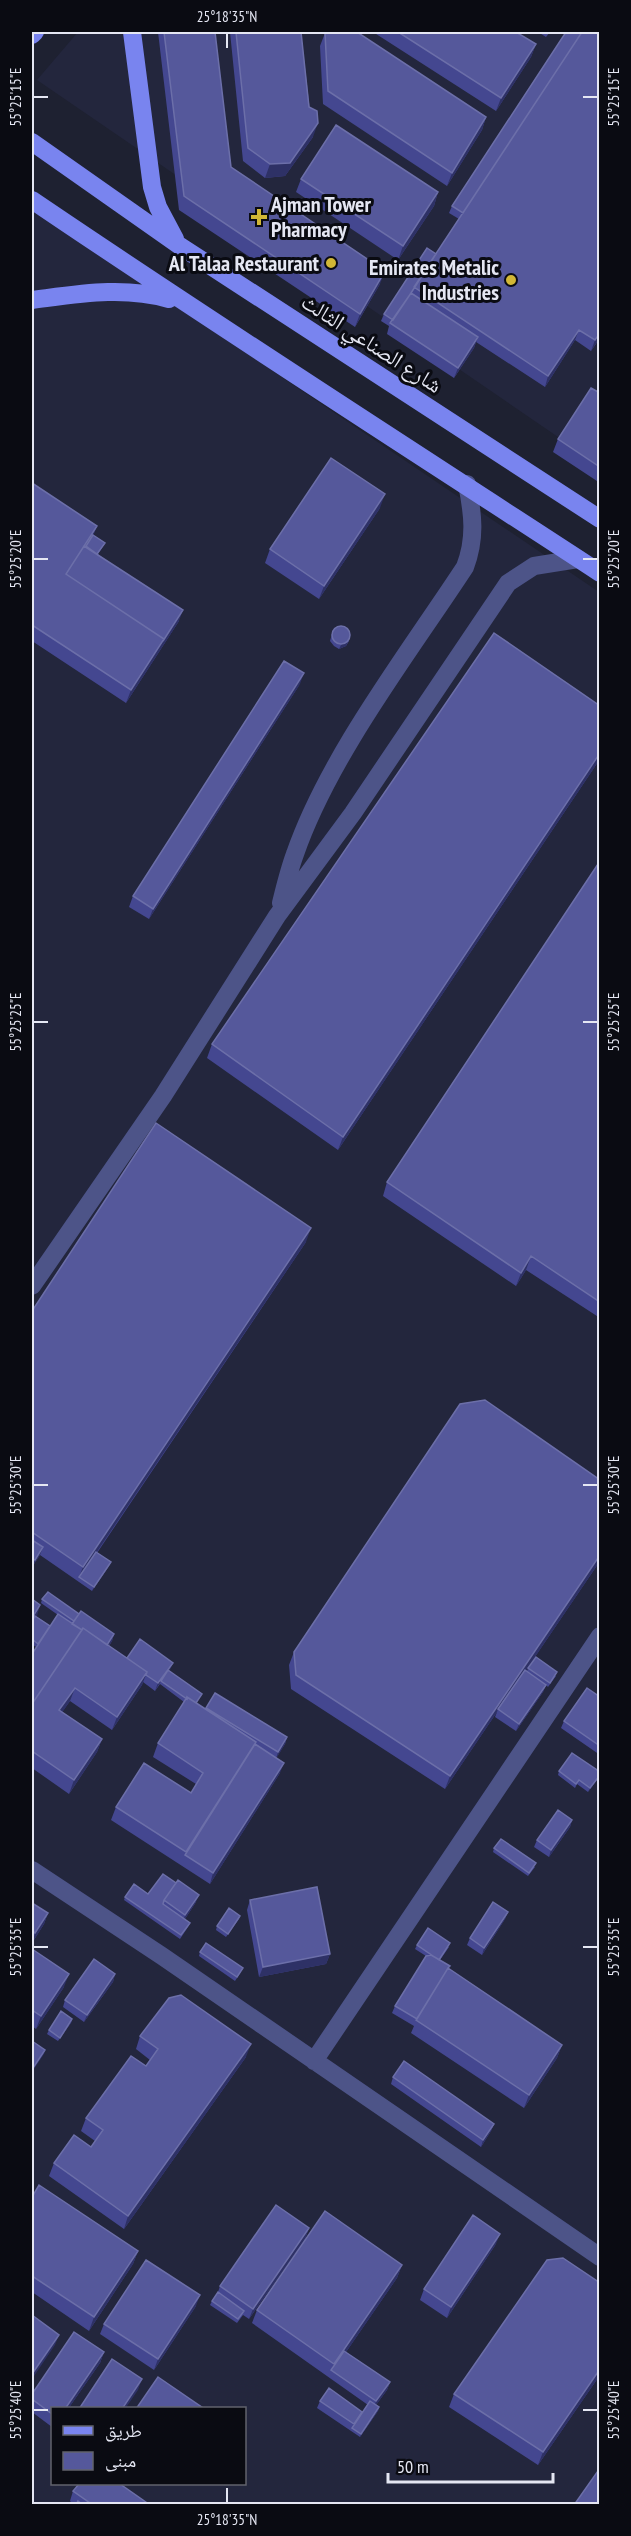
<svg xmlns="http://www.w3.org/2000/svg" width="631" height="2536" font-family="'PT Sans Narrow','Noto Naskh Arabic',sans-serif">
<rect width="100%" height="100%" fill="#1e2131"/>
<path fill="#23263d" fill-rule="evenodd" d="M78,32H599V465L37,80Z
M32,208L599,592V2504H32ZM52,2408H244V2484H52Z"/>
<g fill="none" stroke-linecap="round" stroke-linejoin="round">
<path stroke="#4d5488" stroke-width="18" d="M281,903C285,887 289,870 295,854C329,756 408,654 465,567C476,538 473,514 467,484
M32,1286L163,1096L277,916L353,813L508,583L534,566L578,559
M32,1870L162,1956L600,2257
M314,2061L600,1636"/>
<path stroke="#7984ef" stroke-width="18" d="M132,32L152,187L158,207L175,239
M32,35L35,32
M32,142L180,246L600,519
M32,200C219,327 410,449 600,573
M32,300C79,294 123,286 169,299"/>
</g>
<path fill="#444790" d="M158,32H215L231,167L380,284L355,327L179,210Z
M230,32H301L313,137L285,176L265,178L243,161Z
M373,32H516L536,44L531,57L496,111Z
M538,32H550L546,37Z
M600,32V338L591,351L575,340L545,387L476,342L474,348L454,378L387,334L389,326L381,321L384,314L436,254L459,219L449,213L452,206Z
M325,33L486,117L482,130L447,186L323,104L320,46Z
M301,179L438,192L434,206L398,260L296,192Z
M600,393V483L553,452L558,439Z
M32,483L97,526L93,535L105,543L98,554L179,621L126,703L32,641Z
M380,508L319,599L265,563L270,549Z
M333,630L349,641L346,646L339,649L334,646L330,641Z
M300,684L149,919L129,907L133,896Z
M600,706V759L338,1150L207,1058L212,1044Z
M600,861V1318L526,1270L516,1286L383,1196L387,1182Z
M306,1242L97,1553L111,1562L109,1566L92,1591L40,1555L32,1567V1311Z
M600,1480V1561L526,1670L527,1671L528,1668L556,1676L548,1687L546,1685L543,1692L516,1731L495,1717L497,1712L445,1789L291,1689L289,1665L294,1652Z
M32,1599L36,1616L50,1626L58,1615L41,1603L42,1599L79,1614L114,1634L112,1641L109,1646L127,1658L169,1671L202,1694L196,1703L206,1709L215,1693L287,1737L285,1744L276,1758L280,1773L210,1884L111,1820L116,1807L191,1793L196,1784L153,1757L158,1743L184,1702L160,1684L155,1691L143,1682L142,1685L112,1730L70,1701L62,1712L102,1739L97,1752L69,1794L32,1768V1654L36,1647L32,1644Z
M600,1697V1755L561,1728L564,1721Z
M559,1771L599,1777L588,1792L577,1784L575,1788L558,1775Z
M572,1820L570,1827L549,1857L534,1847L537,1840Z
M494,1848L535,1867L528,1876L493,1852Z
M148,1894L196,1902L185,1919L190,1923L188,1927L180,1939L124,1900L125,1897Z
M250,1900L330,1954L326,1964L259,1977L247,1910Z
M32,1903L48,1913L44,1924L32,1943Z
M508,1912L505,1919L482,1955L467,1945L470,1938Z
M240,1916L239,1919L226,1937L216,1930L217,1926Z
M417,1945L449,1947L440,1960L449,1969L562,2045L557,2058L524,2108L411,2033L414,2026L392,2013L395,2006L426,1956L415,1949Z
M32,1949L64,1987L36,2029L32,2026Z
M200,1952L241,1972L235,1981L199,1956Z
M115,1974L113,1982L84,2022L63,2007L65,2000Z
M72,2019L71,2023L58,2041L47,2034L49,2030Z
M140,2036L246,2057L124,2229L49,2176L54,2163L91,2147L95,2141L81,2131L86,2118L146,2066L150,2060L136,2049Z
M393,2077L494,2124L491,2131L481,2147L391,2084Z
M32,2197L138,2251L133,2264L89,2331L32,2292Z
M309,2228L305,2239L249,2319L243,2315L237,2323L210,2305L212,2301L218,2292L220,2286Z
M496,2244L447,2318L420,2300L424,2289Z
M402,2265L397,2278L346,2352L390,2382L387,2390L376,2405L379,2407L378,2411L360,2437L317,2408L320,2401L362,2412L361,2416L368,2405L252,2323L257,2310Z
M600,2283V2375L538,2465L449,2407L454,2394Z
M196,2306L154,2370L100,2334L104,2324Z
M104,2352L100,2363L68,2409H52V2427L32,2412V2394Z
M73,2491L150,2505H74L70,2501Z"/>
<path fill="#2e3166" d="M536,44L531,57L496,111L501,98Z
M486,117L482,130L447,186L452,173Z
M318,123L313,137L285,176L265,178L270,164Z
M438,192L434,206L398,260L403,246Z
M385,271L380,284L355,327L360,314Z
M579,330L575,340L545,387L548,376Z
M600,333V338L591,351L595,340Z
M478,337L474,348L454,378L458,368Z
M385,494L380,508L319,599L324,586Z
M97,526L92,539L65,576Z
M183,610L179,621L126,703L131,690Z
M350,637L346,646L339,649L341,645Z
M304,673L300,684L149,919L153,909Z
M600,753V759L338,1150L343,1137Z
M311,1228L306,1242L80,1577H79L83,1567Z
M531,1256L526,1270L516,1286L521,1273Z
M43,1547L40,1555L32,1567L35,1560Z
M600,1555V1561L499,1710L498,1709L497,1712L445,1789L450,1776Z
M111,1562L109,1566L92,1591L94,1587Z
M40,1605L37,1616L32,1623V1618Z
M114,1634L112,1641L103,1655L105,1647Z
M173,1663L170,1670L162,1681H161L155,1691L158,1683Z
M147,1672L142,1685L112,1730L117,1717Z
M546,1685L543,1692L516,1731L519,1724Z
M75,1688L70,1701L55,1723L59,1710Z
M287,1737L285,1744L276,1759L278,1752Z
M102,1739L97,1752L69,1794L74,1780Z
M284,1763L280,1773L210,1884L213,1873Z
M600,1775V1776L588,1792L590,1788Z
M572,1820L570,1827L549,1857L551,1850Z
M199,1895L196,1902L183,1922L185,1915Z
M508,1912L505,1919L482,1955L484,1948Z
M48,1913L44,1924L32,1943L35,1933Z
M330,1954L326,1964L259,1977L263,1967Z
M69,1974L64,1987L36,2029L41,2016Z
M115,1974L113,1982L84,2022L87,2015Z
M72,2019L71,2023L58,2041L60,2038Z
M251,2044L246,2057L124,2229L128,2216Z
M562,2045L557,2058L524,2108L529,2095Z
M45,2050L44,2054L32,2072L33,2068Z
M494,2124L491,2131L481,2147L483,2140Z
M309,2228L305,2239L249,2319L253,2309Z
M500,2234L496,2244L447,2318L451,2307Z
M138,2251L133,2264L89,2331L94,2317Z
M402,2265L397,2278L333,2371L331,2370L334,2364Z
M200,2295L196,2306L154,2370L158,2359Z
M59,2335L55,2345L32,2379V2374Z
M104,2352L100,2363L68,2409H65Z
M600,2369V2375L538,2465L543,2452Z
M142,2379L138,2390L125,2409H122Z
M390,2382L387,2390L374,2408L376,2401Z
M379,2407L378,2411L360,2437L361,2434Z"/>
<path fill="#55589b" stroke="#6c6fa9" stroke-width="1.5" d="M164,32H215L231,167L385,271L360,314L184,196Z
M236,32H301L309,107L317,111L318,123L290,163L270,164L248,148Z
M326,32H357L486,117L452,173L328,91L325,33Z
M398,32H516L536,44L501,98Z
M566,32H582L463,213L452,206Z
M582,32H600V333L595,340L579,330L548,376L414,287Z
M336,125L438,192L403,246L301,179Z
M427,248L436,254L411,293L393,320L384,314Z
M411,293L478,337L458,368L390,323Z
M591,388L600,393V467L558,439Z
M331,458L385,494L324,586L270,549Z
M32,483L97,526L66,574L164,639L131,690L32,625Z
M93,535L105,543L97,554L86,546Z
M84,546L183,610L163,641L164,639L66,574Z
M332 635a9 9 0 1 1 18 0a9 9 0 1 1-18 0Z
M494,633L600,706V753L343,1137L212,1044Z
M284,661L304,673L153,909L133,896Z
M600,861V1302L531,1256L521,1273L387,1182Z
M156,1123L311,1228L83,1567L32,1532V1311Z
M485,1400L600,1480V1555L450,1776L296,1675L294,1652L460,1404Z
M32,1540L43,1547L35,1560L32,1558Z
M96,1552L111,1562L94,1587L79,1577Z
M48,1592L79,1614L74,1621L42,1599Z
M32,1599L40,1605L32,1618Z
M81,1611L114,1634L107,1645L83,1628L82,1630L72,1624Z
M58,1614L82,1630L32,1704V1654Z
M35,1616L50,1626L38,1644L32,1639V1621Z
M83,1628L147,1672L117,1717L75,1688L59,1710L102,1739L74,1780L32,1751V1704Z
M140,1639L173,1663L158,1683L146,1675L147,1672L127,1658Z
M536,1657L557,1672L550,1683L528,1668Z
M168,1670L202,1694L196,1703L187,1697V1699L161,1681Z
M525,1670L546,1685L519,1724L498,1709Z
M587,1688L600,1697V1746L564,1721Z
M215,1693L287,1737L278,1752L206,1708Z
M187,1697L256,1742L186,1852L116,1807L144,1763L191,1793L203,1773L158,1743Z
M255,1744L284,1763L213,1873L185,1855Z
M572,1753L600,1772V1775L590,1788L579,1780L576,1784L559,1771Z
M558,1810L572,1820L551,1850L537,1840Z
M501,1839L536,1863L529,1873L494,1848Z
M163,1874L176,1883L164,1900L163,1904L190,1923L181,1935L125,1897L134,1884L148,1894Z
M178,1880L199,1895L185,1915L164,1900Z
M317,1887L330,1954L263,1967L250,1900Z
M493,1902L508,1912L484,1948L470,1938Z
M32,1903L48,1913L35,1933L32,1930Z
M229,1908L240,1916L228,1934L217,1926Z
M428,1928L450,1943L439,1960L417,1945Z
M206,1943L243,1968L237,1977L200,1952Z
M32,1949L69,1974L41,2016L32,2010Z
M431,1955L450,1966L448,1968L417,2019L395,2006L426,1956Z
M94,1959L115,1974L87,2015L65,2000Z
M448,1968L562,2045L529,2095L416,2020Z
M181,1995L251,2044L128,2216L54,2163L74,2135L91,2147L103,2130L86,2118L131,2056L146,2066L158,2049L140,2036L169,1998Z
M61,2011L72,2019L60,2038L49,2030Z
M32,2041L45,2050L33,2068H32Z
M404,2061L494,2124L483,2140L393,2077Z
M39,2185L138,2251L94,2317L32,2276V2197Z
M276,2205L309,2228L253,2309L220,2286Z
M325,2211L402,2265L334,2364L257,2310Z
M473,2215L500,2234L451,2307L424,2289Z
M563,2258L600,2283V2369L543,2452L454,2394L547,2260Z
M146,2260L200,2295L158,2359L104,2324Z
M218,2292L244,2311L238,2319L212,2301Z
M32,2315L59,2335L32,2374Z
M74,2332L104,2352L65,2409H52V2414L32,2399V2394Z
M344,2351L390,2382L376,2401L331,2370Z
M112,2359L142,2379L122,2409H79Z
M158,2377L203,2408V2409H136Z
M329,2388L362,2412L354,2424L320,2401Z
M370,2401L379,2407L361,2434L352,2428Z
M600,2468V2505H574Z
M79,2484H120L150,2505H93L73,2491Z
M78,2501L83,2505H76Z"/>
<path fill="none" stroke="#e5e7f3" stroke-width="2" d="M227,33V48M33,97H48M583,97H598M33,559H48M583,559H598M33,1022H48M583,1022H598M33,1485H48M583,1485H598M33,1947H48M583,1947H598M33,2410H48M583,2410H598M227,2488V2503"/>
<g fill="#d2b736" stroke="#0a0b12" stroke-width="2">
<path d="M256 208h6v6h6v6h-6v6h-6v-6h-6v-6h6z"/>
<circle cx="331" cy="263" r="6"/>
<circle cx="511" cy="280" r="6"/>
</g>
<g text-anchor="middle" dominant-baseline="central" stroke-width="6" stroke-linejoin="round" paint-order="stroke">
<g font-size="22" font-weight="bold" fill="#e5e7f3" stroke="#0a0b12" text-anchor="end">
<text x="271" y="204" text-anchor="start">Ajman Tower<tspan x="271" dy="25">Pharmacy</tspan></text>
<text x="319" y="263">Al Talaa Restaurant</text>
<text x="499" y="267">Emirates Metalic<tspan x="499" dy="25">Industries</tspan></text>
</g>
<g font-size="22" fill="#e5e7f3" stroke="#0a0b12">
<text transform="translate(372 343) rotate(33)">شارع الصناعي الثالث</text>
</g>
</g>
<rect width="631" height="2536" fill="none" stroke="#0a0b12" stroke-width="66"/>
<rect x="51" y="2407" width="195" height="78" fill="#0a0b12" stroke="#62636c" stroke-width="1.5"/>
<rect x="63" y="2426" width="30" height="9" fill="#7984ef" stroke="#62636c" stroke-width="1.5"/>
<text x="105" y="2437" font-size="18" fill="#e5e7f3">طريق</text>
<rect x="63" y="2452" width="30" height="18" fill="#55589b" stroke="#62636c" stroke-width="1.5"/>
<text x="105" y="2467" font-size="18" fill="#e5e7f3">مبنى</text>
<path d="M388 2473v9h165v-9" fill="none" stroke="#e5e7f3" stroke-width="3"/>
<text x="397" y="2473" font-size="18" fill="#e5e7f3" stroke="#0a0b12" stroke-width="4.5" paint-order="stroke">50 m</text>
<rect x="33" y="33" width="565" height="2470" fill="none" stroke="#e5e7f3" stroke-width="2"/>
<g font-size="15" text-anchor="middle" fill="#e5e7f3">
<text x="227" y="22">25°18'35"N</text>
<text transform="translate(614 97) rotate(-90)" y="5">55°25'15"E</text>
<text transform="translate(16 97) rotate(-90)" y="5">55°25'15"E</text>
<text transform="translate(16 559) rotate(-90)" y="5">55°25'20"E</text>
<text transform="translate(614 559) rotate(-90)" y="5">55°25'20"E</text>
<text transform="translate(16 1022) rotate(-90)" y="5">55°25'25"E</text>
<text transform="translate(614 1022) rotate(-90)" y="5">55°25'25"E</text>
<text transform="translate(614 1485) rotate(-90)" y="5">55°25'30"E</text>
<text transform="translate(16 1485) rotate(-90)" y="5">55°25'30"E</text>
<text transform="translate(16 1947) rotate(-90)" y="5">55°25'35"E</text>
<text transform="translate(614 1947) rotate(-90)" y="5">55°25'35"E</text>
<text transform="translate(16 2410) rotate(-90)" y="5">55°25'40"E</text>
<text transform="translate(614 2410) rotate(-90)" y="5">55°25'40"E</text>
<text x="227" y="2525">25°18'35"N</text>
</g>
</svg>
